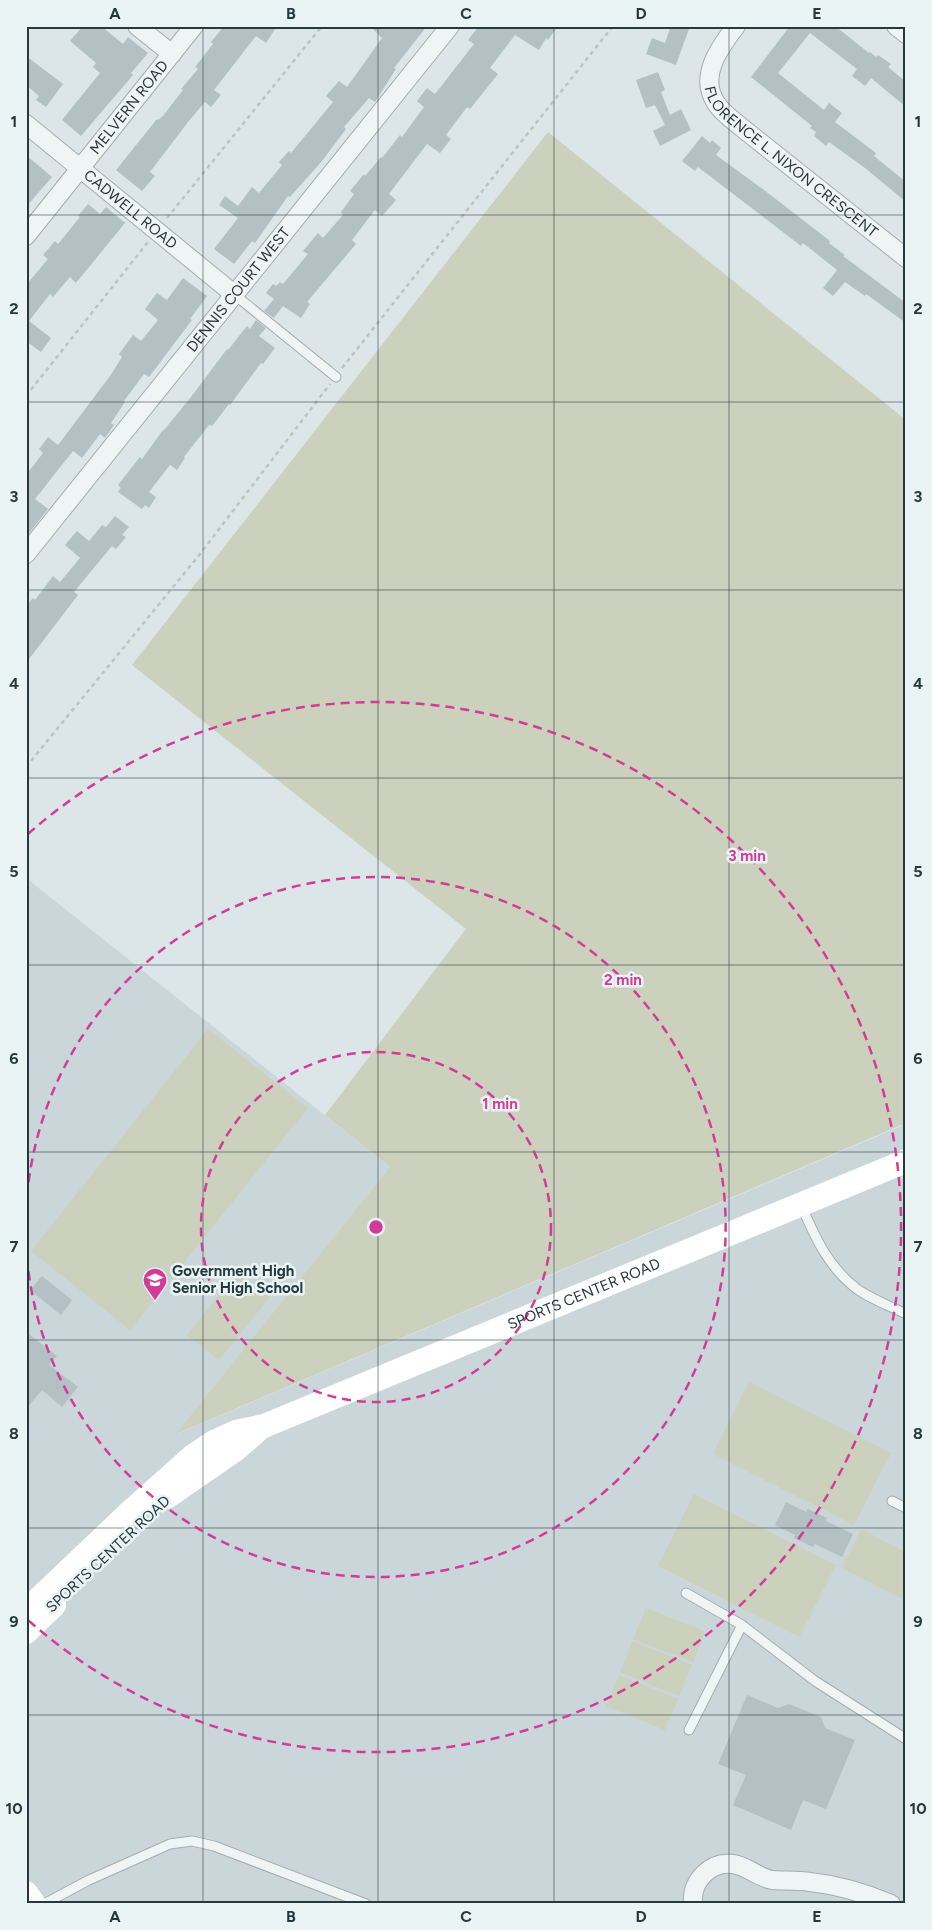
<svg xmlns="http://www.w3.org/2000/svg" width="932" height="1930" font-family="Figtree,sans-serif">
<rect width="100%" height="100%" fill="#dce5e7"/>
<path fill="#cad6d9" d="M26,878L390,1167L177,1434L906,1124V1904H26Z"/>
<path fill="#cbd1bd" d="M548,132L906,420V1123L176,1434L390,1167L325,1115L466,929L132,665Z
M208,1029L308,1108L130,1330L31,1251Z
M238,1271L270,1297L219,1360L187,1335Z
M749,1382L891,1453L854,1525L713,1454Z
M694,1494L836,1565L799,1637L658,1566Z
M861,1529L906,1552V1601L842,1568Z
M646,1608L705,1631L693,1662L633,1639Z
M632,1641L692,1665L679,1696L620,1672Z
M619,1675L678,1699L665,1730L606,1706Z"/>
<path fill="#b3c1c4" d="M83,26H101L123,44L128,37L148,53L131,73L133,75L81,136L62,120L100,73L93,67L96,63L70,41Z
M224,26H277L266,43L256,36L214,90L221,95L211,107L205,102L188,122L150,172L155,176L142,191L116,170L157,119L158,120L163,116L183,90L181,89L198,69L195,67L213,44L211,42Z
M370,26H427L394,68L396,69L375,102L369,98L344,127L346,129L322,161L290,197L288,196L255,243L252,241L234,264L214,249L238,218L219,205L225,196L238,206L252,187L259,193L282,165L279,162L289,151L291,153L333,102L326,96L339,81L347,87L382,38Z
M479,26H558L548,40L546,38L539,50L515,35L490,68L498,74L470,109L467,107L446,135L451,139L440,153L427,144L389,194L396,200L382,216L375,210L352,240L356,244L307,302L310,304L301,318L283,306L274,318L264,311L274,299L266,293L273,284L276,286L280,282L283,284L308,254L303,251L318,233L323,238L343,215L341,212L354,194L350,191L364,174L365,176L381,157L382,158L400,135L402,137L424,107L417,101L427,88L435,94L453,71L474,44L468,40Z
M671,26H690L676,65L646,54L652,38L665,43Z
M790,26H835L869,53L870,52L876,57L878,55L891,64L888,67L906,82V107L871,78L865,86L852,76L857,69L810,33L778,73L824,110L829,103L842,113L835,122L876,153L874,156L906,182V202L865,168L829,142L826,146L814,136L816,132L810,128L812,126L751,77Z
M26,56L63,84L46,107L36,100L39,96L26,85Z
M658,72L665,90L661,92L670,115L681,109L691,130L660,146L653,131L665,125L655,105L646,108L636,80Z
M702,136L710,143L712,140L721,148L716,155L768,193L830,241L829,243L845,255L843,256L906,303V323L866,294L865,296L845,282L833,296L823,288L837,270L803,243L801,246L698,167L695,171L682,161Z
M26,155L52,177L26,207Z
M88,204L100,214L106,207L125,223L76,283L70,277L53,297L50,294L29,321L51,338L41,352L26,341V285L48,259L43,255L55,241L58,244L80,217L78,216Z
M183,278L207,296L190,319L192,320L149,377L144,374L124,401L125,402L111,423L114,425L105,438L100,434L82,458L73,451L35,499L48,509L26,537V475L43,453L39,449L48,437L58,445L110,376L122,357L119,354L133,335L141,341L158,320L145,309L157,293L167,300Z
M256,320L266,328L259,336L275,348L263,364L261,363L230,405L229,404L212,426L209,425L184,457L185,458L177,470L170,465L149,492L156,497L149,508L145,505L142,509L118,492L121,488L118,485L140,457L142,459L163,430H164L191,397L227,349L228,350L247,326L250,329Z
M115,516L129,527L122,535L126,537L116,549L112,546L74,592L78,595L26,663V606L33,598L35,600L53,576L60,582L80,558L65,545L77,531L89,541L102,525L106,527Z
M42,1276L72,1300L61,1315L30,1290Z
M26,1332L57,1356L49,1365L78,1387L62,1407L42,1390L26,1409Z
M786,1502L806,1512L808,1509L827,1518L826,1521L853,1534L842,1557L815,1544L813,1547L794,1538L795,1535L775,1525Z
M747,1695L778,1708L789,1704L821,1717L825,1728L855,1740L826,1809L803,1800L791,1830L733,1805L746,1775L718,1764Z"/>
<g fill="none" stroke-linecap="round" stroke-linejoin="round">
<defs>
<path id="lane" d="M235,295L336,377
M801,1205C815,1237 828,1267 857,1289C871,1299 890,1306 906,1314
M892,1501L906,1508
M686,1593L742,1625L815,1681L906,1739
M689,1730L742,1625
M44,1904L89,1880L170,1844L192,1841L214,1846L366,1904"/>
<g id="street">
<path d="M137,26L172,54"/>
<path id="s1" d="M736,26C720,47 698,76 716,103C722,113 733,120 741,127L906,258"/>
<path d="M896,26L906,34"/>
<path id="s2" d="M26,124L235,295"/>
<path id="s3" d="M26,236L194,26"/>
<path id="s4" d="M26,554L450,26"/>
<path d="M693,1904C691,1881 710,1861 733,1864C747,1866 757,1877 772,1880C784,1881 797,1880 810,1882C838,1885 865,1893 891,1904"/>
</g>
</defs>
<use href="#lane" stroke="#a2aeb1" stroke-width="11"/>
<use href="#street" stroke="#a2aeb1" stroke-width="20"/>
<path stroke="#bbc3c5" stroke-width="2.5" stroke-dasharray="4 4" stroke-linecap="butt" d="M167,218L322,26
M342,368L613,26
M26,396L148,242
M26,767L200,554L330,384"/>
<use href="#lane" stroke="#eff4f5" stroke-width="9"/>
<use href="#street" stroke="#eff4f5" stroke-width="18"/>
<g stroke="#fff" stroke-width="24">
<path d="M167,1497L235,1450L258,1430"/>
<path id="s5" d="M26,1611L128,1514L193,1456L214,1442L236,1432L264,1426L906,1161"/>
<path d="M26,1632L54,1605"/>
<path d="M26,1893L34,1904"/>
</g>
</g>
<path fill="none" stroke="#26393e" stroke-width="1" stroke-opacity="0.55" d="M203,26V1904M378,26V1904M554,26V1904M729,26V1904M26,215H906M26,402H906M26,590H906M26,778H906M26,965H906M26,1152H906M26,1340H906M26,1528H906M26,1715H906"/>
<g fill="none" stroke="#d23b97" stroke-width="2.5" stroke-dasharray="9 6">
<circle cx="376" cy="1227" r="175"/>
<path d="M26 1212A350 350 0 1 1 26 1242"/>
<path d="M28 834A525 525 0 1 1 28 1620"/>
</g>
<defs>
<symbol id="school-pin" viewBox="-11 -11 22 30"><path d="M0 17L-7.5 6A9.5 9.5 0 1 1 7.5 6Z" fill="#d23b97" stroke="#ebf4f5"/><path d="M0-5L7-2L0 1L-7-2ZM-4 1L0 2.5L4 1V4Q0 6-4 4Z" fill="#fff"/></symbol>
</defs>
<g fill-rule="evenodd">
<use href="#school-pin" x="141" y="1266" width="28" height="38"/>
</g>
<g text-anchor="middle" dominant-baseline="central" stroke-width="5" stroke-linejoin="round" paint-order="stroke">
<g font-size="15" fill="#26393e" stroke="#ebf4f5">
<text stroke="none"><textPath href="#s3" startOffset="165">MELVERN ROAD</textPath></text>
<text stroke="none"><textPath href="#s1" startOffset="180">FLORENCE L. NIXON CRESCENT</textPath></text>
<text stroke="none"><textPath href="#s2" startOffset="135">CADWELL ROAD</textPath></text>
<text stroke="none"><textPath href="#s4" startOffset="339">DENNIS COURT WEST</textPath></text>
<text stroke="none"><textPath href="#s5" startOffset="652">SPORTS CENTER ROAD</textPath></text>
<text transform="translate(108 1554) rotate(-43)">SPORTS CENTER ROAD</text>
</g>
<g font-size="15" font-weight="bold" fill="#26393e" stroke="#ebf4f5" text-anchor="start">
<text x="172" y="1271">Government High<tspan x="172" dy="17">Senior High School</tspan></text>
</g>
</g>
<circle cx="376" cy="1227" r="8" fill="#d23b97" stroke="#ebf4f5" stroke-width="2.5"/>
<g font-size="15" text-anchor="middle" font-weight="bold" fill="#d23b97" stroke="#ebf4f5" stroke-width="5" stroke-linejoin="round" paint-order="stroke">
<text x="747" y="861">3 min</text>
<text x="623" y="985">2 min</text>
<text x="500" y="1109">1 min</text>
</g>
<rect width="932" height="1930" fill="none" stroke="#ebf4f5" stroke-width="55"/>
<rect x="28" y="28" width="876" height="1874" fill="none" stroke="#26393e" stroke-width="2"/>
<g font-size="16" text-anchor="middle" font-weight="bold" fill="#26393e">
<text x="115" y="19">A</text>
<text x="291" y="19">B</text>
<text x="466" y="19">C</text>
<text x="641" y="19">D</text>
<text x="817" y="19">E</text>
<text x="14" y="127">1</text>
<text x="918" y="127">1</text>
<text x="14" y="314">2</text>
<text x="918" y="314">2</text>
<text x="14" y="502">3</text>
<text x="918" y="502">3</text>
<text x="14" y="689">4</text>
<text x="918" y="689">4</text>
<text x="14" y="877">5</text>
<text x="918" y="877">5</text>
<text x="14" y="1064">6</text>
<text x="918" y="1064">6</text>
<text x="14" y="1252">7</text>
<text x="918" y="1252">7</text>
<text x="14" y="1439">8</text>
<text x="918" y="1439">8</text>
<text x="14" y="1627">9</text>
<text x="918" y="1627">9</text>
<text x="14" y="1814">10</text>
<text x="918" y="1814">10</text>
<text x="115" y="1922">A</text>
<text x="291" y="1922">B</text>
<text x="466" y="1922">C</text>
<text x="641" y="1922">D</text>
<text x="817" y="1922">E</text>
</g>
</svg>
